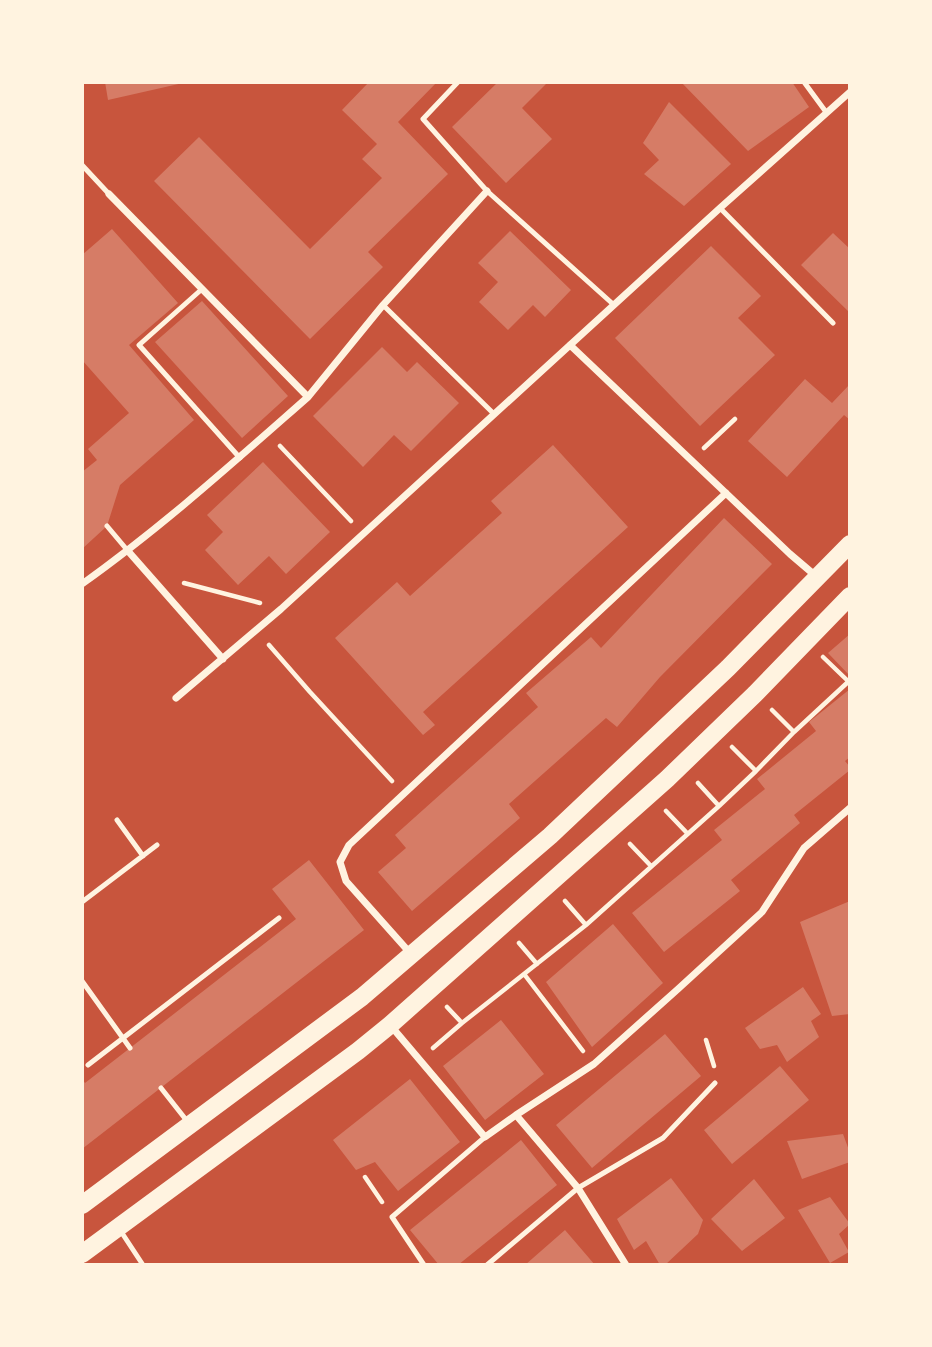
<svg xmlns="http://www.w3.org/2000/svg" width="932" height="1347" font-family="Jost,sans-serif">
<rect width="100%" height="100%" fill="#c8553d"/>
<path fill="#d67c66" d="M105,82H183V83L108,100Z
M369,82H437L398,122L448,174L368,252L383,267L310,339L154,181L199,137L310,249L382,178L362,159L377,144L342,110Z
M498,82H548L522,108L552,139L506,183L452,127Z
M681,82H792L809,107L748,151Z
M669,102L731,164L684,206L644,174L659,160L643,143Z
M112,229L178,303L129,345L194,420L120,485L107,526L82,549V472L97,460L88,449L129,413L82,360V255Z
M510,231L571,290L545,317L533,305L508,330L479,302L498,282L478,263Z
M833,233L850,249V313L801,265Z
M711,246L761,296L738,318L775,355L700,426L615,338Z
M202,301L288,396L242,438L155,342Z
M382,347L407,372L417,362L459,403L411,451L394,435L363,467L313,416Z
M805,379L832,403L850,384V420L844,415L787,477L748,441Z
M553,445L628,527L423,712L435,725L423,735L335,638L397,582L410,596L502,513L491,501Z
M263,462L330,532L286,574L269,556L238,585L205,550L223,532L207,515Z
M724,518L772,564L660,677L617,727L606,718L509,804L520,818L412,911L378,872L406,848L395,835L538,707L526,693L591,637L601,648Z
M850,634V676L828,653Z
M850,689V757L845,761L850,767V770L794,815L800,823L731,880L740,891L664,952L632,913L722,840L714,830L765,789L757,779L816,731L809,722Z
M309,860L364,930L82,1149V1079L85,1083L296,919L272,889Z
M850,901V1014L832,1016L800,922Z
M613,924L663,983L592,1047L546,982Z
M803,987L821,1014L811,1021L819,1037L787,1062L777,1045L760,1049L745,1028Z
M501,1020L544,1074L485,1120L443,1066Z
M665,1034L701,1076L592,1168L556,1125Z
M780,1066L809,1100L732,1164L704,1130Z
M410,1079L460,1142L398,1191L375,1162L356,1170L333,1140Z
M843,1134L850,1153V1162L802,1179L787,1141Z
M521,1140L557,1185L458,1265H439L410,1230Z
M671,1178L703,1220L698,1234L665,1265H660L646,1241L634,1250L617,1219Z
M754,1179L785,1218L742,1251L711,1219Z
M830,1197L850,1224L839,1234L849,1252L830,1263L798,1210Z
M565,1230L595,1265H525Z"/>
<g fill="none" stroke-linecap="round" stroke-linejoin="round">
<path stroke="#fff3e0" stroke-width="4.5" d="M280,446L351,521
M704,448L735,419
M184,583L260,603
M269,645L310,692L392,781
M823,657L849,682
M772,710L794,732
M732,747L756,771
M698,783L719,806
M666,811L687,833
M630,844L651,866
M565,901L586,925
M519,943L537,964
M524,974L583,1051
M447,1007L462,1023
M706,1040L714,1066
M433,1048L462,1023L586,925L719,806L756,771L794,732L848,682
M365,1177L382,1202"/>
<path stroke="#fff3e0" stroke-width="5" d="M458,82L423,119L487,191L614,305
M804,82L826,112
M82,165L109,194
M720,208L833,323
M202,289L139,345L240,458
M383,305L494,414
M107,526L128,551
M117,820L143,856
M82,902L157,845
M82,981L130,1048
M88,1065L279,918
M161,1088L187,1121
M120,1230L143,1265
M424,1265L392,1217L485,1137
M487,1265L578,1188L663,1138L715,1083"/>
<path stroke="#fff3e0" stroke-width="7" d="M109,194L308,397L383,305L487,191
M570,345L790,554L817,577
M128,551L223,659
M82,584C162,527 234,462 308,397
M176,698L281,609L720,208L850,92
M411,954L346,881L340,862L349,845L726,493
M391,1026L485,1137L516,1115L594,1064L678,989L762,912L804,848L850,808
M516,1115L578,1188L626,1265"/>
<path stroke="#fff3e0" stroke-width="18" d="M82,1205L362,997L550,836L728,668L850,544
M82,1254L358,1051L390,1025L667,779L755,694L850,596"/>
</g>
<rect width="932" height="1347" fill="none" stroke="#fff3e0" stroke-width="168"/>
</svg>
